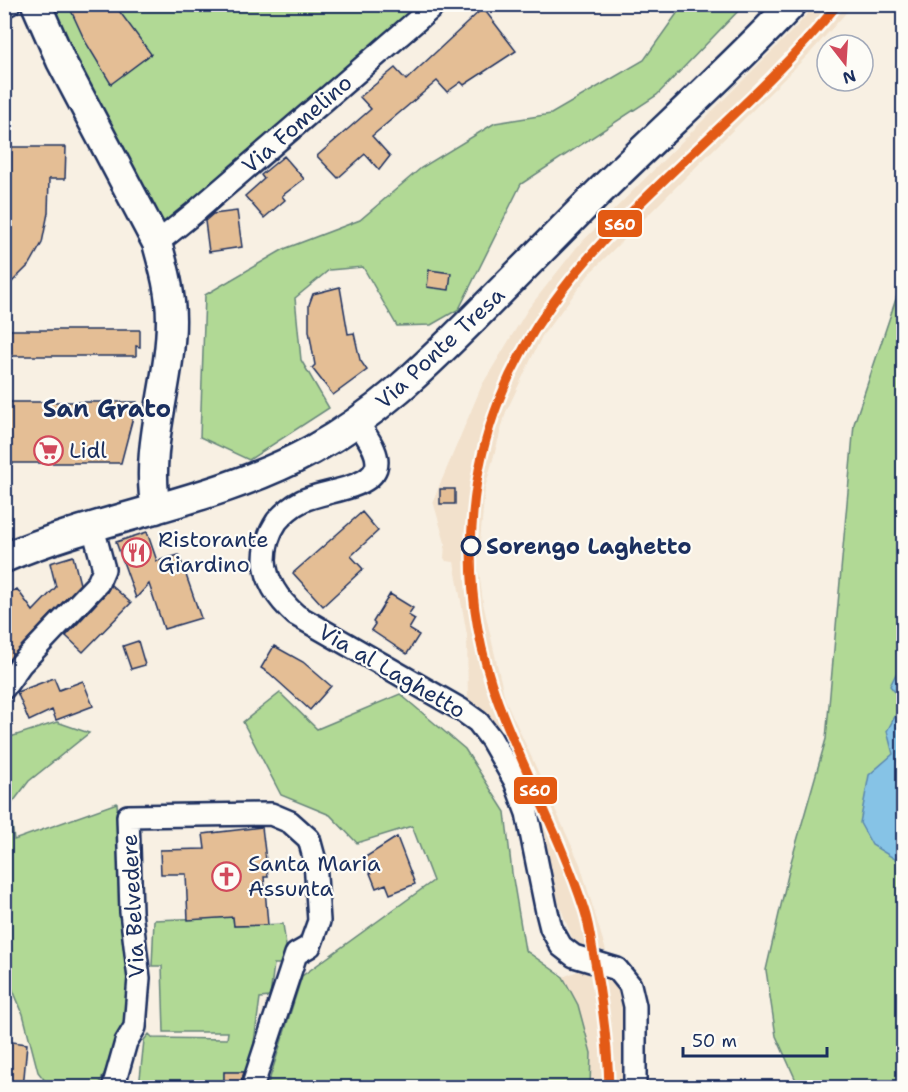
<svg xmlns="http://www.w3.org/2000/svg" width="908" height="1092" font-family="'Shantell Sans',sans-serif">
<rect width="100%" height="100%" fill="#f8f0e3"/>
<filter id="ink" filterUnits="userSpaceOnUse"><feTurbulence type="fractalNoise" baseFrequency=".0167" numOctaves="2"/><feDisplacementMap in="SourceGraphic" scale="12" xChannelSelector="R" yChannelSelector="G"/><feConvolveMatrix kernelMatrix="1 2 1 2 8 2 1 2 1" color-interpolation-filters="sRGB"/></filter>
<g filter="url(#ink)">
<path fill="#f2e1cc" d="M815,5H853L811,52L591,272L542,336L506,412L485,488L478,563L483,603L505,699L580,864L606,951L584,947L574,943L559,904L533,796L520,770L482,712L468,702L467,635L454,562L446,561L444,558L445,543L433,501L482,385L528,309L577,247L798,25Z
M588,967L607,971L621,984L626,1013L623,1087H590L591,1053L578,1005L563,977Z"/>
<path fill="#b1d995" stroke="#66847a" stroke-width="1.5" d="M43,5H436L157,243Z
M683,5H744L657,95L521,184L459,309L431,325L397,326L363,267L329,270L295,298L301,360L329,408L249,460L200,437L205,295L284,249L360,220L421,168L495,123L551,114L644,60Z
M903,278V1087H799L776,1036L766,970L791,862L826,739L854,424Z
M280,693L317,729L400,694L465,749L505,812L512,873L525,950L563,977L578,1005L591,1053L590,1087H267L302,976L433,881L412,826L357,843L330,815L281,795L243,722Z
M57,722L89,733L29,781L10,806L14,840L117,803L129,1018L98,1087H50L38,1072L23,1014L5,971L4,739Z
M233,917L234,926L283,924L287,953L284,964H274L270,997L260,998L250,1072H224V1087L139,1088L144,1040L149,1034L153,1038L227,1039L228,1032H164L162,966H152L154,920Z"/>
<path fill="#86c3e6" stroke="#5b88b0" stroke-width="1.5" d="M903,660V864L872,845L860,823L869,775L893,754L887,731L903,702L890,686Z"/>
<path fill="#e4be95" stroke="#1b2f5e" stroke-width="1.5" d="M68,4H114L151,54L111,84L85,41Z
M483,8L516,51L464,85L461,82L447,92L437,81L372,136L390,156L379,170L365,154L338,178L317,156L371,109L360,97L395,68L406,80Z
M8,147H66L65,179H49L48,213L42,243L30,264L8,286Z
M284,156L304,179L282,196L285,200L264,218L245,196L264,179L261,175Z
M237,211L242,247L209,252L205,221L213,214Z
M429,270L451,273L449,290L427,287Z
M340,287L348,334L354,333L360,360L367,370L333,395L312,368L315,365L309,331V305L313,294Z
M4,330H140V347L136,346V356H4Z
M4,402H137L121,463H4Z
M440,489H455V504H440Z
M362,512L378,531L351,556L363,569L323,606L293,573Z
M147,532L157,561L179,555L201,618L164,629L149,584L136,598L116,542Z
M73,556L80,584L4,665V623L9,621L4,607V595L17,589L33,611L56,587L50,563Z
M111,585L131,603L83,652L66,636L107,592Z
M390,594L413,608L408,615L415,619L409,629L419,635L407,654L371,630L375,624L373,622Z
M138,641L145,665L131,669L123,646Z
M274,646L303,662L331,686L310,710L269,673L261,668Z
M54,678L59,690L83,681L93,706L56,720L52,710L29,721L17,692Z
M262,827L268,877H264L268,925L234,926L233,917L188,920L186,874H161L160,850L205,849L203,834Z
M397,837L415,884L390,894L386,884L376,888L364,858Z
M4,1041L27,1044L23,1088H4Z
M224,1072H244L240,1088H224Z"/>
<g fill="none" stroke-linecap="round" stroke-linejoin="round">
<defs>
<path id="street" d="M4,6L9,4
M157,243L194,213L436,4
M358,423C365,435 381,453 376,468C368,490 321,491 302,501C292,506 284,513 277,521C269,533 265,547 265,560C266,583 280,601 296,615L460,709L478,722L491,739L515,781L527,813L547,912L551,928L561,946L574,956L617,969L630,985L635,1006V1088
M4,688L21,664L98,583L104,569L93,528
M113,1088L126,1042L135,1027L139,978L131,912L128,816L271,814L290,822L309,839L315,861L319,921L310,946L296,954L252,1088"/>
<path id="secondary" d="M36,4L61,61L157,243C164,268 171,293 171,320C171,384 144,446 156,509
M4,558C104,515 215,503 312,450C376,415 424,368 475,317C511,281 547,244 583,208C652,139 725,75 792,4"/>
</defs>
<use href="#street" stroke="#1b2f5e" stroke-width="26"/>
<use href="#secondary" stroke="#1b2f5e" stroke-width="33"/>
<use href="#street" stroke="#fdfcf7" stroke-width="21"/>
<use href="#secondary" stroke="#fdfcf7" stroke-width="28"/>
<defs>
<path id="rail-1" d="M609,1088C608,1039 601,993 592,946C590,933 588,921 584,909C561,838 524,772 498,702C476,642 467,577 473,513C494,272 701,174 838,4"/>
</defs>
<use href="#rail-1" stroke="#fdfcf7" stroke-width="14"/>
<use href="#rail-1" stroke="#e35a13" stroke-width="9"/>
</g>
</g>
<defs>
<symbol id="supermarket-ring" viewBox="-11 -11 22 22"><circle r="9.5" fill="#fdfcf7" stroke="#d1495b" stroke-width="1.5"/><path d="M-6-5.5h2.5l.6 2H6L4.5 2H-2.5L-4.4-4H-6ZM-1.5 3.2a1.3 1.3 0 1 0 .1 0ZM3 3.2a1.3 1.3 0 1 0 .1 0Z" fill="#d1495b"/></symbol>
<symbol id="restaurant-ring" viewBox="-11 -11 22 22"><circle r="9.5" fill="#fdfcf7" stroke="#d1495b" stroke-width="1.5"/><path d="M-5-6h1v4h1v-4h1v4h1v-4h1v5L-1.5 .5V6h-2V.5L-5-1ZM5-6V6H3V1.5H1.5Q1.5-4 5-6Z" fill="#d1495b"/></symbol>
<symbol id="church-ring" viewBox="-11 -11 22 22"><circle r="9.5" fill="#fdfcf7" stroke="#d1495b" stroke-width="1.5"/><path d="M-1.2-6h2.4v3.5h3.3v2.4h-3.3V6h-2.4V-.1h-3.3v-2.4h3.3Z" fill="#d1495b"/></symbol>
</defs>
<g fill-rule="evenodd">
<use href="#supermarket-ring" x="32" y="434" width="33" height="33"/>
<use href="#restaurant-ring" x="120" y="536" width="33" height="33"/>
<use href="#church-ring" x="210" y="860" width="33" height="33"/>
</g>
<circle fill="#fdfcf7" stroke="#1b2f5e" stroke-width="3" cx="471" cy="546" r="9"/>
<g text-anchor="middle" dominant-baseline="central" stroke-width="4.5" stroke-linejoin="round" paint-order="stroke">
<g font-size="22" fill="#1b2f5e" stroke="#fdfcf7">
<text transform="translate(297 124) rotate(-41)">Via Fomelino</text>
<text transform="translate(440 348) rotate(-43)">Via Ponte Tresa</text>
<text transform="translate(392 671) rotate(30)">Via al Laghetto</text>
<text transform="translate(133 906) rotate(-93)">Via Belvedere</text>
</g>
<g font-size="22" fill="#1b2f5e" stroke="#fdfcf7" text-anchor="start">
<text x="69" y="450">Lidl</text>
<text x="158" y="539">Ristorante<tspan x="158" dy="25">Giardino</tspan></text>
<text x="248" y="863">Santa Maria<tspan x="248" dy="25">Assunta</tspan></text>
</g>
<g font-size="22" font-weight="bold" fill="#1b2f5e" stroke="#fdfcf7" text-anchor="start">
<text x="486" y="546">Sorengo Laghetto</text>
</g>
<g font-size="24" font-weight="bold" fill="#1b2f5e" stroke="#fdfcf7">
<text x="107" y="409">San Grato</text>
</g>
</g>
<g stroke="#fdfcf7" stroke-width="2">
<rect x="597" y="209" width="46" height="29" rx="6" fill="#e35a13"/>
<rect x="513" y="776" width="45" height="29" rx="6" fill="#e35a13"/>
</g>
<g font-size="16" text-anchor="middle" font-weight="bold" fill="#fff">
<text x="620" y="230">S60</text>
<text x="535" y="796">S60</text>
</g>
<rect width="908" height="1092" fill="none" stroke="#fdfcf7" stroke-width="24"/>
<rect x="12" y="12" width="884" height="1068" fill="none" stroke="#1b2f5e" stroke-width="2" filter="url(#ink)"/>
<g transform="translate(845 63) rotate(163)"><circle r="28" fill="#fdfcf7" stroke="#a3aaba" stroke-width="1.5"/>
<path d="M0-4.5L10 22L0 15L-10 22Z" fill="#d1495b"/>
<text y="-9" font-size="16" font-weight="bold" text-anchor="middle" fill="#1b2f5e">N</text>
</g>
<path d="M683 1047v9h144v-9" fill="none" stroke="#1b2f5e" stroke-width="3"/>
<text x="692" y="1047" font-size="18" fill="#1b2f5e" stroke="#fdfcf7" stroke-width="4.5" paint-order="stroke">50 m</text>
</svg>
